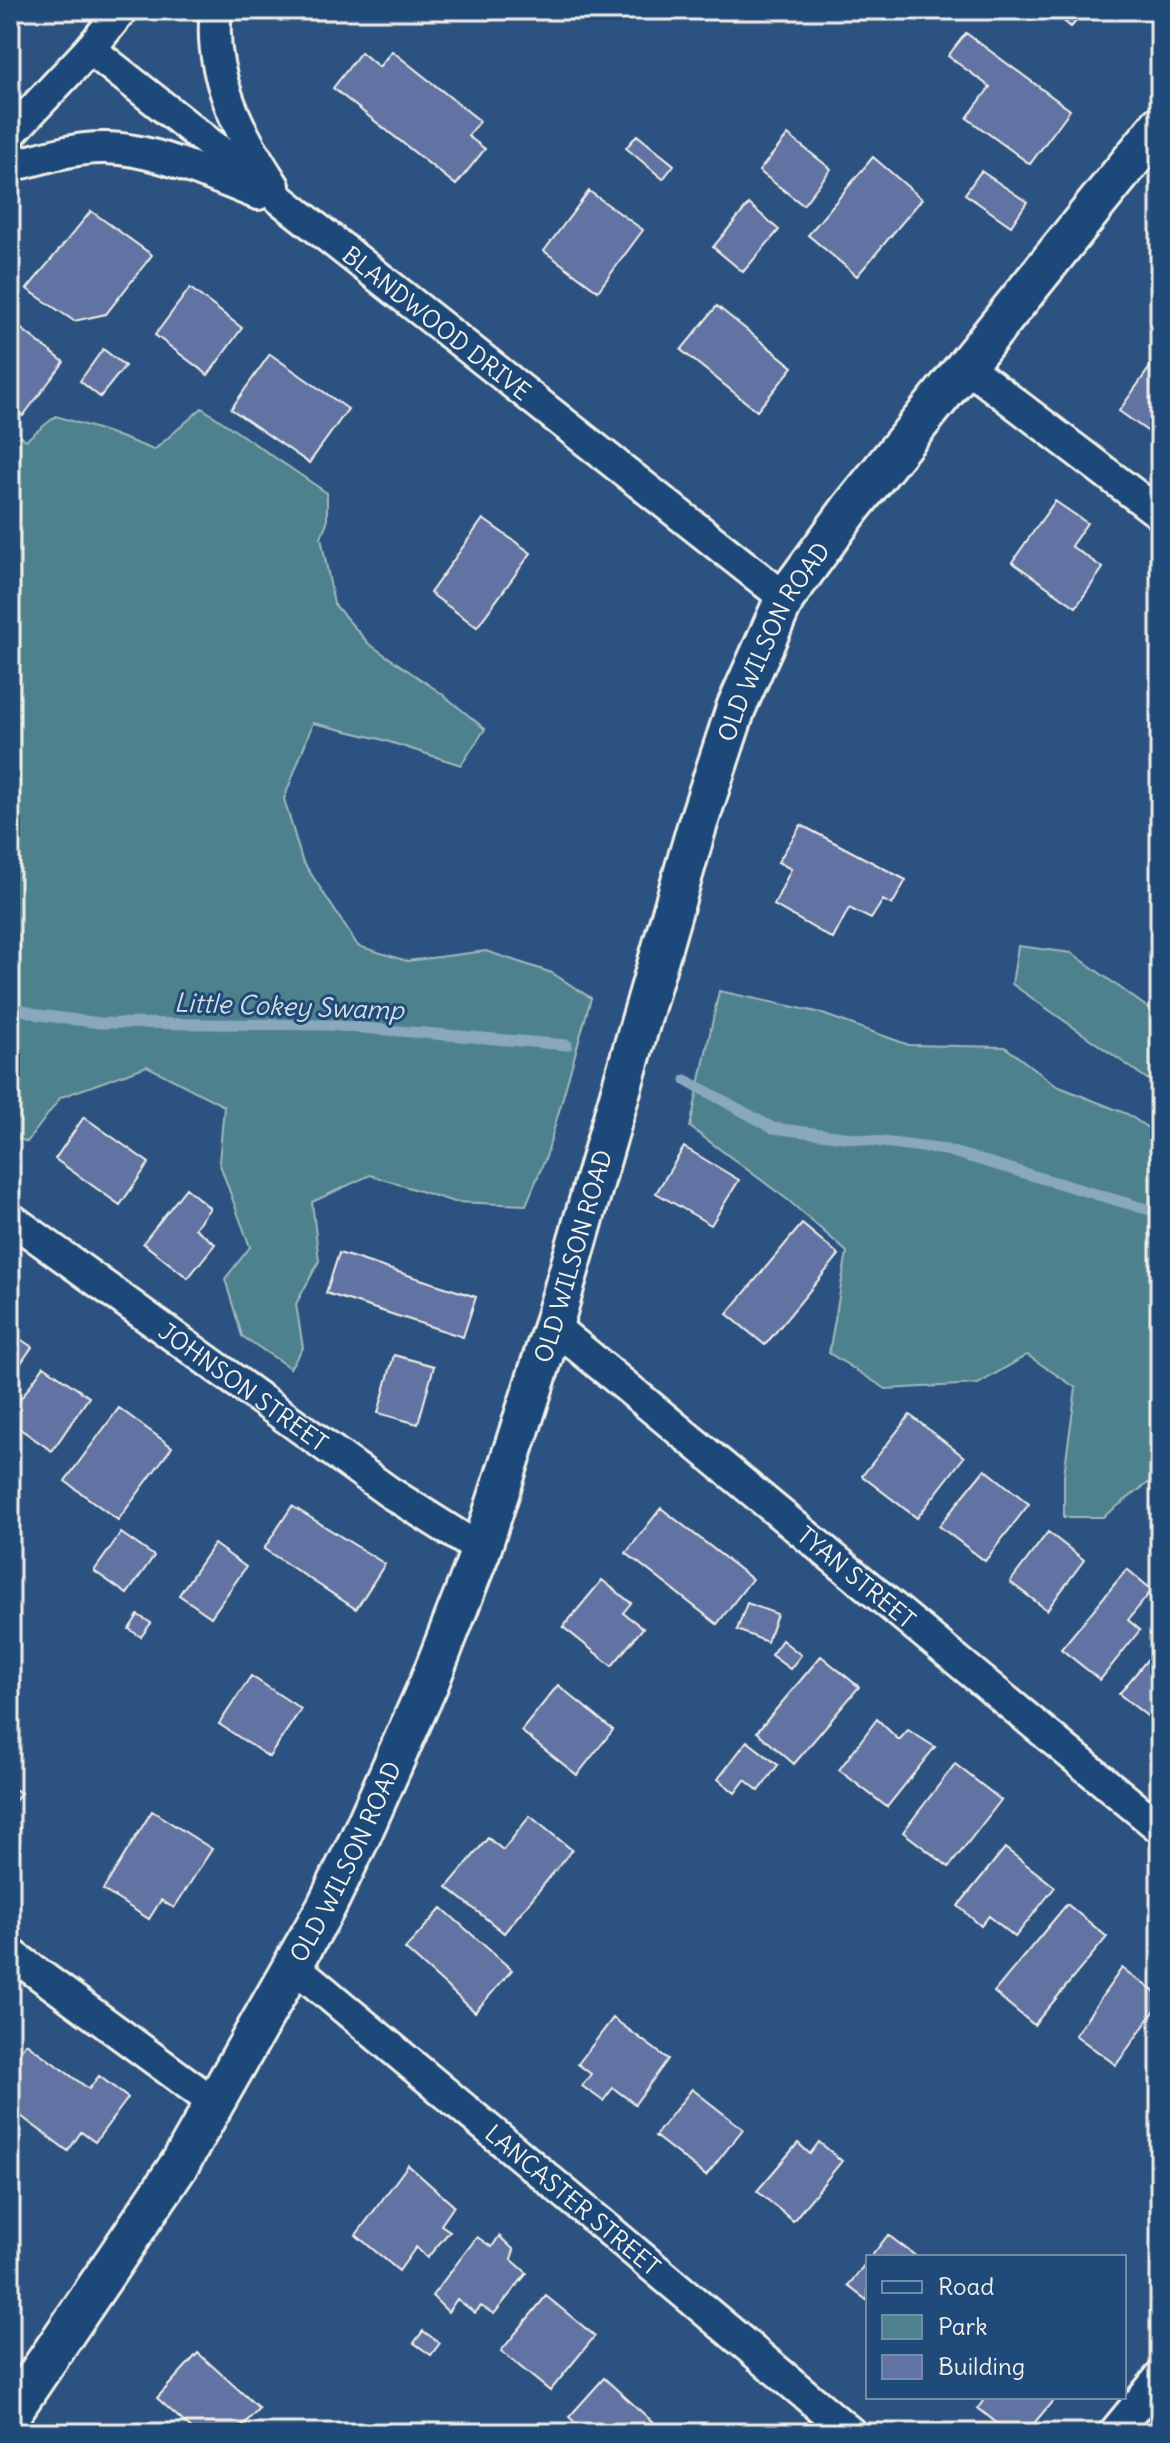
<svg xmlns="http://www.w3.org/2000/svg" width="1170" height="2443" font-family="Delius,sans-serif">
<rect width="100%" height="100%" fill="#2c5282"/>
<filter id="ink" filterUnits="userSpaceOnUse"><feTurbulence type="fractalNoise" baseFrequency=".0125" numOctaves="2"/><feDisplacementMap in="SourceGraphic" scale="16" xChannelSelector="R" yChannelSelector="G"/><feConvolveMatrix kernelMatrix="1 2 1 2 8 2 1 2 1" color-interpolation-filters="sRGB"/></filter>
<g filter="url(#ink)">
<path fill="#4e818d" stroke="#a1b9ba" stroke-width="2" d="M202,408L327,493V522L321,537L334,604L369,644L441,693L485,729L461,765L380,739L313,723L284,799L302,860L358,946L407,961L486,951L552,973L591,998L546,1157L526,1205L454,1202L370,1175L312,1202L319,1261L296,1304L303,1348L290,1368L242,1336L225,1279L250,1247L219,1162L224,1106L147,1066L61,1097L27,1142L10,1135V427L26,440L56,416L107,432L154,450Z
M1018,946L1072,953L1151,1010L1160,1012V1088L1012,984Z
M719,991L817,1012L909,1045L1005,1047L1057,1086L1127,1114L1160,1136V1474L1103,1517H1064V1474L1076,1388L1027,1355L978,1384L886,1389L829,1353L847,1252L788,1200L690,1127Z"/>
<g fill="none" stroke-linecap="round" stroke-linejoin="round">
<path stroke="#8aa8bd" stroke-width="11" d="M10,1006L39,1015L100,1023L328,1025L567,1045
M686,1080L773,1128L946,1150L1160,1213"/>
</g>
<path fill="#6173a2" stroke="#f4f1e8" stroke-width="2" d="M1050,10H1086L1071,27Z
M966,33L1070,110L1030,164L967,118L990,87L948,56Z
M392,51L480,121L468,136L485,149L456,185L333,88L361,52L379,67Z
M637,135L674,165L663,179L626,148Z
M788,135L831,169L803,205L759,171Z
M873,157L922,199L857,276L808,235Z
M981,171L1027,202L1011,226L965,194Z
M589,191L643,230L598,291L544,251Z
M749,204L779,230L743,272L713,247Z
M91,211L152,255L106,314L74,321L27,289Z
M190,288L242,328L208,375L155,335Z
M717,306L793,367L757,411L681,350Z
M10,320L64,362L23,416L10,407Z
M103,349L125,366L100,397L80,381Z
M1160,353V440L1119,411Z
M270,354L348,409L309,463L231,409Z
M1055,501L1087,523L1071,546L1103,568L1076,607L1012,562Z
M483,519L531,553L477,627L430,593Z
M801,825L906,880L892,905L883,900L871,919L849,908L833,939L774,905L791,869L778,862Z
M84,1117L149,1163L120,1205L55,1159Z
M684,1147L739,1180L711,1225L656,1193Z
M186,1188L210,1208L195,1228L215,1244L188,1278L143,1243Z
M802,1224L839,1255L765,1345L727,1314Z
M339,1253L476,1297L463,1337L326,1293Z
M10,1332L32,1347L10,1379Z
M394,1355L434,1366L418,1424L378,1413Z
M44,1366L89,1397L52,1451L10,1422V1414Z
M119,1408L172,1447L118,1520L65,1481Z
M910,1415L964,1457L917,1518L862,1476Z
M985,1469L1029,1504L985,1561L939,1526Z
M292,1506L385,1564L356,1609L264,1549Z
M661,1508L752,1579L717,1624L626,1553Z
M1048,1532L1084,1560L1047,1610L1010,1582Z
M121,1533L154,1556L127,1594L94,1571Z
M214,1544L246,1567L211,1617L179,1595Z
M1127,1569L1152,1590L1128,1620L1140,1630L1100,1680L1061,1649Z
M602,1580L631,1603L623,1613L643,1628L612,1666L563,1627Z
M747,1603L777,1614L767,1642L737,1630Z
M138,1615L151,1623L141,1637L129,1629Z
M782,1640L801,1655L790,1669L771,1655Z
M1155,1650L1160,1655V1726L1119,1694Z
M821,1656L859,1687L794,1764L757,1732Z
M251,1676L301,1709L269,1757L219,1724Z
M558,1685L613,1730L577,1775L521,1731Z
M877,1719L899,1740L908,1730L935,1747L887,1807L839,1770Z
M747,1741L778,1765L759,1791L745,1780L735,1793L718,1779Z
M955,1764L1001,1800L949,1867L903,1832Z
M10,1786L21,1793L10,1808Z
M152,1811L212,1849L174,1908L161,1900L149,1919L103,1890Z
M530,1816L572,1850L504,1933L447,1887L488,1838L503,1850Z
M1005,1848L1055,1887L1015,1937L989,1916L981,1926L958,1906Z
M1067,1904L1107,1937L1034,2025L994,1992Z
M442,1908L512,1970L475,2012L405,1949Z
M1122,1968L1160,1996V2003L1116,2065L1075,2035Z
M613,2018L668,2059L635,2104L613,2088L603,2101L582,2086L591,2074L578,2064Z
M26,2043L89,2089L99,2076L128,2098L95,2142L81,2132L68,2151L10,2108V2065Z
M692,2089L743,2129L706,2176L655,2136Z
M819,2142L842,2161L793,2221L757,2191L798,2143L810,2154Z
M408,2165L454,2206L441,2225L450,2231L427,2258L416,2247L399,2271L356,2235Z
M888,2235L917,2257H871Z
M499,2236L514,2250L511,2259L527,2273L494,2314L481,2306L475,2313L457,2299L448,2312L432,2296L477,2237L492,2247Z
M868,2260V2301L848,2286Z
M546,2296L595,2336L550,2391L501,2351Z
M423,2331L440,2343L431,2355L414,2343Z
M198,2353L259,2408L236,2433H196L157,2398Z
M604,2378L665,2433H586L569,2417Z
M986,2397H1056L1026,2433H1009L978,2408Z"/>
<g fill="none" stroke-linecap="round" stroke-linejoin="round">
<defs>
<g id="minor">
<path d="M216,10C208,73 240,135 274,186"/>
<path id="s1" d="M90,49L785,598"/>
<path d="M10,134L90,49L122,10"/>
<path d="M10,166C40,159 71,148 102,148C152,147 211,176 258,194"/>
<path d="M966,366L1160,514"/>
<path id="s2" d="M10,1218L389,1492L481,1550"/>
<path id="s3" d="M553,1326L1160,1828"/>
<path d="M10,1953L214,2103"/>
<path id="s4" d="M294,1966L851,2433"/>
<path d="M1114,2433L1160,2377"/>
</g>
<g id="tertiary">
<path id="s5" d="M10,2415L181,2162L326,1907L359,1840L429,1683L481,1550L553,1326L697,826L736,708L785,598L851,508L1160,125"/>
</g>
</defs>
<use href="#minor" stroke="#f4f1e8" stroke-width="36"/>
<use href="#tertiary" stroke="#f4f1e8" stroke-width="44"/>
<use href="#minor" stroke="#1f4a7a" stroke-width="30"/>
<use href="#tertiary" stroke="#1f4a7a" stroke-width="38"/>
</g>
</g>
<g text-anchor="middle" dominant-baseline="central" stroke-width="6" stroke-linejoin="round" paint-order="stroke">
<g font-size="24" fill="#f4f1e8" stroke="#1f4a7a">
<text stroke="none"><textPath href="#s1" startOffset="442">BLANDWOOD DRIVE</textPath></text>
<text stroke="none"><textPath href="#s5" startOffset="1944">OLD WILSON ROAD</textPath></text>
<text stroke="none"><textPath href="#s5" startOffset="1296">OLD WILSON ROAD</textPath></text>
<text stroke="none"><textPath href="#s2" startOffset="288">JOHNSON STREET</textPath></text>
<text stroke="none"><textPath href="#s3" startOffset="394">TYAN STREET</textPath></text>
<text stroke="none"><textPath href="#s5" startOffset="648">OLD WILSON ROAD</textPath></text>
<text stroke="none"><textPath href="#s4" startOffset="364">LANCASTER STREET</textPath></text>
</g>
<g font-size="26" font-style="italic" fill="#d9dfdd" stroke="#1f4a7a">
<text transform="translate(289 1006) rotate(2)">Little Cokey Swamp</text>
</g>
</g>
<rect width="1170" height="2443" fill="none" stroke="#1f4a7a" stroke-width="40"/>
<rect x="20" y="20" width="1130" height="2403" fill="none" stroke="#f4f1e8" stroke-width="3" filter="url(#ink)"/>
<rect x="866" y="2255" width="260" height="144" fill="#1f4a7a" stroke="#748da6" stroke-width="2"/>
<rect x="882" y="2281" width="40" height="12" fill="#1f4a7a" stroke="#748da6" stroke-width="2"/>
<text x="938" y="2295" font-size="24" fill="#f4f1e8">Road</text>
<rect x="882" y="2315" width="40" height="24" fill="#4e818d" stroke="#748da6" stroke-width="2"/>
<text x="938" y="2335" font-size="24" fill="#f4f1e8">Park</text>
<rect x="882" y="2355" width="40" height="24" fill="#6173a2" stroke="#748da6" stroke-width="2"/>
<text x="938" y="2375" font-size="24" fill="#f4f1e8">Building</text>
</svg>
